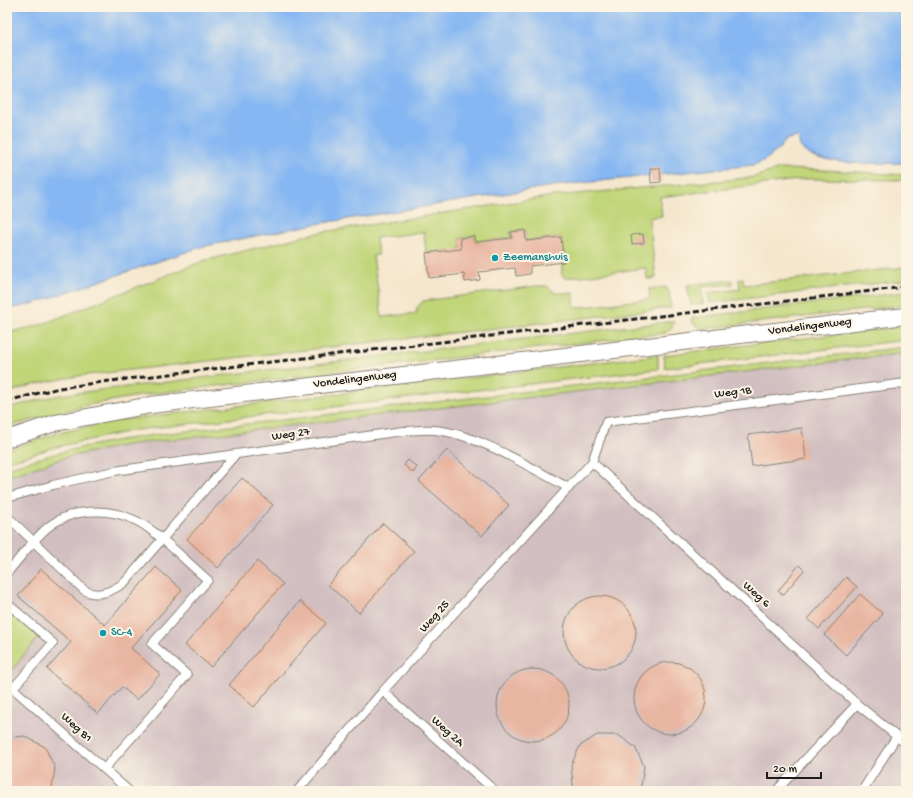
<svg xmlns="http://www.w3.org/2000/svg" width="913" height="798" font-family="'Gochi Hand',sans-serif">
<rect width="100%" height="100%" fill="#fcf5e5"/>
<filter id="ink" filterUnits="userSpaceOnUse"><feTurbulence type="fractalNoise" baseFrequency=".025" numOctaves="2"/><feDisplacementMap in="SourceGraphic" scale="8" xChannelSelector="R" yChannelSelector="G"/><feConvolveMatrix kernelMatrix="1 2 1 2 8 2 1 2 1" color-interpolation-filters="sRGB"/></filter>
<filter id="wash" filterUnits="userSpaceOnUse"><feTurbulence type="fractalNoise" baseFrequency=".012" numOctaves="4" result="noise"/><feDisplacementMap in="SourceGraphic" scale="16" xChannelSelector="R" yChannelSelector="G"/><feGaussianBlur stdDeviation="0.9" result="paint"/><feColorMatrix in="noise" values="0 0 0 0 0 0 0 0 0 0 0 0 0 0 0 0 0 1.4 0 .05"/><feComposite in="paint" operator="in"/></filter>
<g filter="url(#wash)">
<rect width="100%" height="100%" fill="#f5e7cd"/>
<path fill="#d2bfc1" d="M906,353V791H7V477L67,457L126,445Z"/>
<path fill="#c1d579" stroke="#6e784a" d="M780,169L826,170L906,175V180L806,179L660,197L662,216L649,218L656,278L647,279L646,268L565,278L561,274L564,262L561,237L526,241L525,230L510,232L512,238L475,242V236L460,238L461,249L426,253L424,232L376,238L378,255L373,256L382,317L417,313L416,309L423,301L537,286H547L555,293H573L575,308L650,299L649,289L666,287L669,291L671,308L78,376L32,385L7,393V333L40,325L203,261L316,233L554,196L728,180L754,177Z
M906,267V280L710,303L708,293L740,289L739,279L743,278L744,285Z
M732,280L733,284L702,287L703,304L691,305L687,285Z
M906,292V305L701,329L692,322V318Z
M674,321L672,327L666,333L150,394L88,405L7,427V408L59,395Z
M906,326V340L665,368L664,355Z
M906,347V353L126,445L67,457L7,477V468C54,452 103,442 153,435Z
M658,355V369L136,430L56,447L7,462V450L58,433L120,420Z
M7,611L39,637L11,671L7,667Z"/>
<path fill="#86b7f2" stroke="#516a87" d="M7,7H906V163C884,163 811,168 800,146C799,144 799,140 798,137L787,139C777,152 769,159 754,165L553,186L316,224L201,247L32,304L7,310Z"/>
<g id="blocks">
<path fill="#e8b5a1" d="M650,168H660L661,182L651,183Z
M525,230L526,241L561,237L564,262L530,266V274L516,276L515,268L479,272L480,280L465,282L464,274L429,278L426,253L461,249L460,238L474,236L475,242L512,238L511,232Z
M643,234L644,243L632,244L631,235Z
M802,428L806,459L752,466L748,435Z
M447,450L509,505L482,536L419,481Z
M408,460L417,467L413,473L404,465Z
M242,478L273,505L218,568L187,539Z
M383,523L414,551L359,613L328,585Z
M257,561L283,584L211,667L185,645Z
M799,565L804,570L783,595L778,591Z
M156,567L182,590L131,648L160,674L137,700L122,687L98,714L47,669L71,642L18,596L41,569L105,625Z
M846,577L857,587L819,629L808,619Z
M860,594L883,614L846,655L824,635Z
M564 632a36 36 0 1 1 72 0a36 36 0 1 1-72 0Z
M300,601L326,623L254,707L229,685Z
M634 698a36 36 0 1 1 72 0a36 36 0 1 1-72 0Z
M497 705a36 36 0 1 1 72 0a36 36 0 1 1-72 0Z
M597,735H618L635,747L644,766L641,786L637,791H578L573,785L571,765L580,746Z
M24,736L45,747L55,768L52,788L49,791H7V738Z"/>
</g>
</g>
<g filter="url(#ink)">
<use href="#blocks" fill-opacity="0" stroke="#888274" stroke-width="1"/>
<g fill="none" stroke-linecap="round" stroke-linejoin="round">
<defs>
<path id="service" d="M592,462L857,704L906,744
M7,498L53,485L114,471L403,431C413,431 423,429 434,430C476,433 531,468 569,488
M7,516L84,590C97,598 113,591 125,582L236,454
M7,573C20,558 33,540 48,527C78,504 122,508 151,530C171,545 189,564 208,580L152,644L187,675L104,769
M7,603L53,643L13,688
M7,683L129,791
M383,691L495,791
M297,791L383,691L592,462L606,422L906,383
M776,791L857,704
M862,791L897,736"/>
<path id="minor" d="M714,338L906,316
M7,439L55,423L151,405L707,339"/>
</defs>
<use href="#service" stroke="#888274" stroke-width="10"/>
<use href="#minor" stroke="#888274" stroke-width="18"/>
<use href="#service" stroke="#fff" stroke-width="8"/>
<use href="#minor" stroke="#fff" stroke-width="16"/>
<path stroke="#1c1c1c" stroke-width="3" stroke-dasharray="6 3" stroke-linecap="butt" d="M7,401L59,388L102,382L906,287"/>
</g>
</g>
<g fill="#0f9aa8" stroke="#fcf5e5" stroke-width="1.5">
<circle cx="495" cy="258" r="4"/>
<circle cx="103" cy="633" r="4"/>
</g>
<g text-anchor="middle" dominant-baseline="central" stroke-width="4" stroke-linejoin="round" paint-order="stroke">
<g font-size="12" fill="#0d838f" stroke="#fcf5e5" text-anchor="start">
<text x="503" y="258">Zeemanshuis</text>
<text x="111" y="633">SC-4</text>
</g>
<g font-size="12" fill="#1c1c1c" stroke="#fcf5e5">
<text transform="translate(810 327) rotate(-7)">Vondelingenweg</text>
<text transform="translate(355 380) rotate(-7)">Vondelingenweg</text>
<text transform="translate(733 393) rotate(-7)">Weg 1B</text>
<text transform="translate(291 435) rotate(-8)">Weg 27</text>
<text transform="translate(756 595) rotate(42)">Weg 6</text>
<text transform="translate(435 617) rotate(-48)">Weg 25</text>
<text transform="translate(76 728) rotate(42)">Weg B1</text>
<text transform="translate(447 732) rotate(42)">Weg 2A</text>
</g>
</g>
<rect width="913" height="798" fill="none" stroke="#fcf5e5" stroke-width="24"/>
<path d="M767 772v6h54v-6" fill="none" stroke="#1c1c1c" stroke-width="2"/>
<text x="773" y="772" font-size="12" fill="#1c1c1c" stroke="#fcf5e5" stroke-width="3" paint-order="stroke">20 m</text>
</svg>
